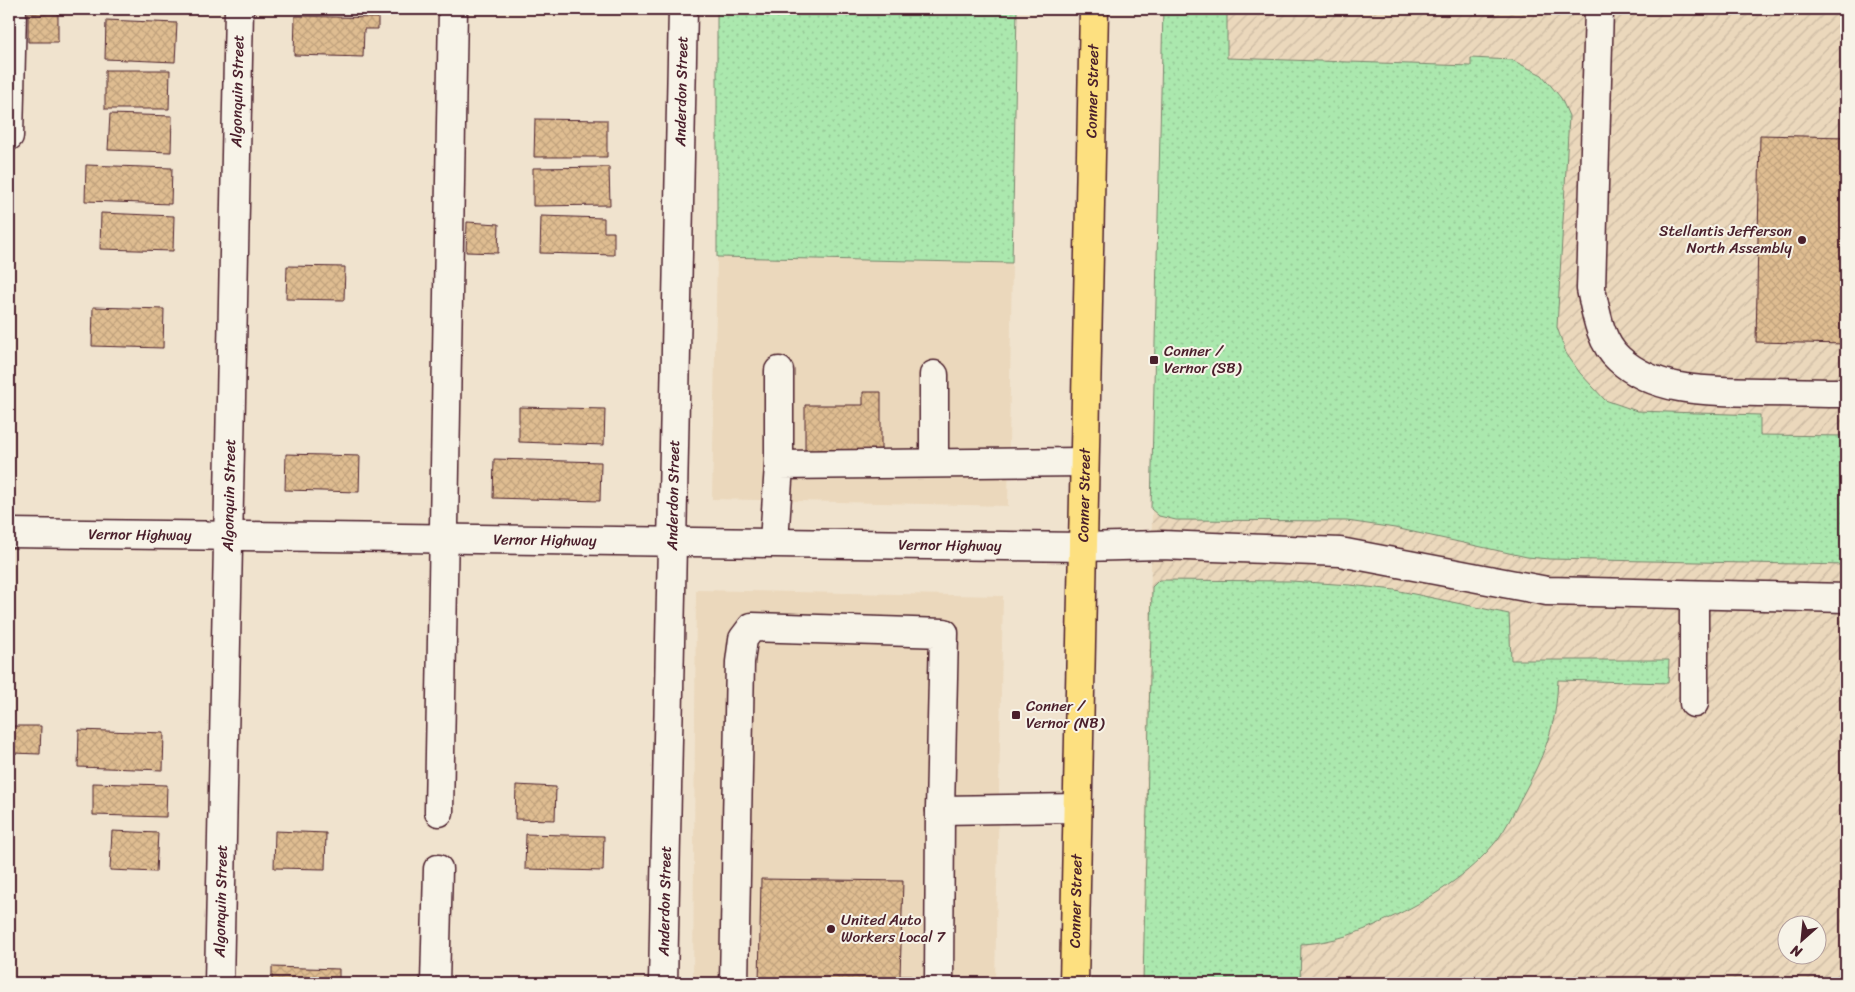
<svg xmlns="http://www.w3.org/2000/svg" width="1855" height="992" font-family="Sriracha,sans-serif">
<defs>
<pattern id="industrial-furrows" width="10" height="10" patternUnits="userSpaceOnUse" patternTransform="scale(1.25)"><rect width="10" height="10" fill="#ebd8bc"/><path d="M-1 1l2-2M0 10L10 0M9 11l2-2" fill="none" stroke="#cbb9a2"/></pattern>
<pattern id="grass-dots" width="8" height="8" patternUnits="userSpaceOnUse" patternTransform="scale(1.25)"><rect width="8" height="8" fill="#abe8ae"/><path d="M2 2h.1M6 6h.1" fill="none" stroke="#95c796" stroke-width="1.8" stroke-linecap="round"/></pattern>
<pattern id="building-cross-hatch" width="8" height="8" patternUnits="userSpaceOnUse" patternTransform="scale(1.25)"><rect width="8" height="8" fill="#dfbd91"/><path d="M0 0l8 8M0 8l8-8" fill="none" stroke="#c1a27d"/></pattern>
</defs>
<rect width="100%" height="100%" fill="#f0e3ce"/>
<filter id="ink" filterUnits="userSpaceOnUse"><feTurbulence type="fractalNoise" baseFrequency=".02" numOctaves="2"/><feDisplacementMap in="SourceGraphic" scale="10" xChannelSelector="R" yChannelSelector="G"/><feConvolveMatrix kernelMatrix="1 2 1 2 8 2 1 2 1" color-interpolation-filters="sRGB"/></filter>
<g filter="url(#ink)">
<path fill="#ebd8bc" d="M717,257L1012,263L1008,506L712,499Z
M696,590L1003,596L995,983H693Z"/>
<path fill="url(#industrial-furrows)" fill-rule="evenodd" d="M1163,9H1846V983H1142ZM1788,924H1818V954H1788Z"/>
<path fill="url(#grass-dots)" stroke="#7a846c" d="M717,9H1017L1012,263L717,257Z
M1163,9H1227V58L1471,66V58L1512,60L1542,75L1561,98L1569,116L1557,327L1566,353L1580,373L1605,400L1637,411L1760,415V435L1846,436V565L1549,559L1527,557L1395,528L1347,521L1176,520L1159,516L1151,509Z
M1159,580L1291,581L1350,585L1395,590L1509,614L1511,660H1669L1668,683L1558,680C1557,696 1556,711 1552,726C1545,753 1532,778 1519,802C1513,814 1506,828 1498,839C1470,875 1429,900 1388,919C1361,932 1332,943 1301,944L1300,983H1143L1152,587Z"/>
<path fill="url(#building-cross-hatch)" stroke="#4a1f2b" d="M541,9H611V13L541,11Z
M58,12V42H28V13Z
M295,16L378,18V29H364L363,57L294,55Z
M106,20L177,23L175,62L105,59Z
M105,70H170L169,109H105Z
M110,114L172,116L171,152L108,150Z
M535,119L607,120V157H534Z
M1760,135L1846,137V344L1756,342Z
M86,165L172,168L171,204L85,201Z
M609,167L610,205L533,206V168Z
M101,213L174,216L173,251L100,249Z
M541,216L604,218V232H614V255L540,253Z
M467,222L499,224L498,253L466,252Z
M287,266L345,267L344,300L286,299Z
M93,307L164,309L163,348L92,346Z
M863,392H881V456L805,455V405H863Z
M519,407L605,409L604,445L519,442Z
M286,454L360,456L359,492L285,490Z
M494,459L601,462L600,501L493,498Z
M13,726H41L40,754L12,753Z
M79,730L164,733L163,770L78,767Z
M93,783L167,785L166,817L93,815Z
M516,785L556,787L555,820L515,819Z
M112,831L158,833L156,872L110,870Z
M275,831L326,833L325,869L274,868Z
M526,834L604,836L603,871L525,869Z
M761,879L903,881L900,976H911L914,983H759Z
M272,967L339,969V983H272Z"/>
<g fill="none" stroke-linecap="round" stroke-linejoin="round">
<defs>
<g id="minor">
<path d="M1599,9L1591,289C1596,313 1600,342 1619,359C1657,394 1714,391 1762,392C1790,392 1818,393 1846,393"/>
<path d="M9,136L12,9"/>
<path d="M934,375V462"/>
<path d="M779,465V371"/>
<path id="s1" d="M9,533L1082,547L1161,545L1340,552L1547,591L1846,598"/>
<path d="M774,542L779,465L1084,462"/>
<path d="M1694,595V703"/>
<path d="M940,810L1077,808"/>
<path d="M439,812L453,9"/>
<path id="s2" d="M219,983L239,9"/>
<path d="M435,983L438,869"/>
<path id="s3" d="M663,983L683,9"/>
<path d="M734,983L740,662L743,639L752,627L944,633L940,810L939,983"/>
</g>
<g id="major">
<path id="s4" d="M1074,983L1094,9"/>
</g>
</defs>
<use href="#minor" stroke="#4a1f2b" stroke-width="31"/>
<use href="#major" stroke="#4a1f2b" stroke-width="31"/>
<use href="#minor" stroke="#f7f3e8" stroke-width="28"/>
<use href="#major" stroke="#fde080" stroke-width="28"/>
</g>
</g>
<g fill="#4a1f2b" stroke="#f7f3e8" stroke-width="2">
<circle cx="1802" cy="240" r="5"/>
<rect x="1149" y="355" width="10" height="10" rx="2.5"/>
<rect x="1011" y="710" width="10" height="10" rx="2.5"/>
<circle cx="831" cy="929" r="5"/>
</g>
<g text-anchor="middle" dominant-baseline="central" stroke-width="4" stroke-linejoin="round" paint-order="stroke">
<g font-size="15" fill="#4a1f2b" stroke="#f7f3e8">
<text stroke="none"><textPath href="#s2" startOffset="892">Algonquin Street</textPath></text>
<text stroke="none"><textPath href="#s3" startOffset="892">Anderdon Street</textPath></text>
<text stroke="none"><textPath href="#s4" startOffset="892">Conner Street</textPath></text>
<text stroke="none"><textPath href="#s2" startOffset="488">Algonquin Street</textPath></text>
<text stroke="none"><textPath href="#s3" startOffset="488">Anderdon Street</textPath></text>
<text stroke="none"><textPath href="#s4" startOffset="488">Conner Street</textPath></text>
<text stroke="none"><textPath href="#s1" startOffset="131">Vernor Highway</textPath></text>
<text stroke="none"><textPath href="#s1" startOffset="536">Vernor Highway</textPath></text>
<text stroke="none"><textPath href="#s1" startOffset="941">Vernor Highway</textPath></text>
<text stroke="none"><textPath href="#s2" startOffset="82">Algonquin Street</textPath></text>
<text stroke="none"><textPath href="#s3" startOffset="82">Anderdon Street</textPath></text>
<text stroke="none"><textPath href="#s4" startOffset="82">Conner Street</textPath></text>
</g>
<g font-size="15" fill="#4a1f2b" stroke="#f7f3e8" text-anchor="start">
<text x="1792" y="231" text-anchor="end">Stellantis Jefferson<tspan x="1792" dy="17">North Assembly</tspan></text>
<text x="1164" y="351">Conner /<tspan x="1164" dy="17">Vernor (SB)</tspan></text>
<text x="1026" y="706">Conner /<tspan x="1026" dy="17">Vernor (NB)</tspan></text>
<text x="841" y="920">United Auto<tspan x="841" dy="17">Workers Local 7</tspan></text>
</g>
</g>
<rect width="1855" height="992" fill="none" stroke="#f7f3e8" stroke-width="30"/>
<rect x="15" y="15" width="1825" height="962" fill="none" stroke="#4a1f2b" stroke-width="2" filter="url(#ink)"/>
<g transform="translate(1802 940) rotate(207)"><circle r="24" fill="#f7f3e8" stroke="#b29e9c"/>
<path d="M0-4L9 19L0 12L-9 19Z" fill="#4a1f2b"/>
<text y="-8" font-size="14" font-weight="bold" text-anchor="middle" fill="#4a1f2b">N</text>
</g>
</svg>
